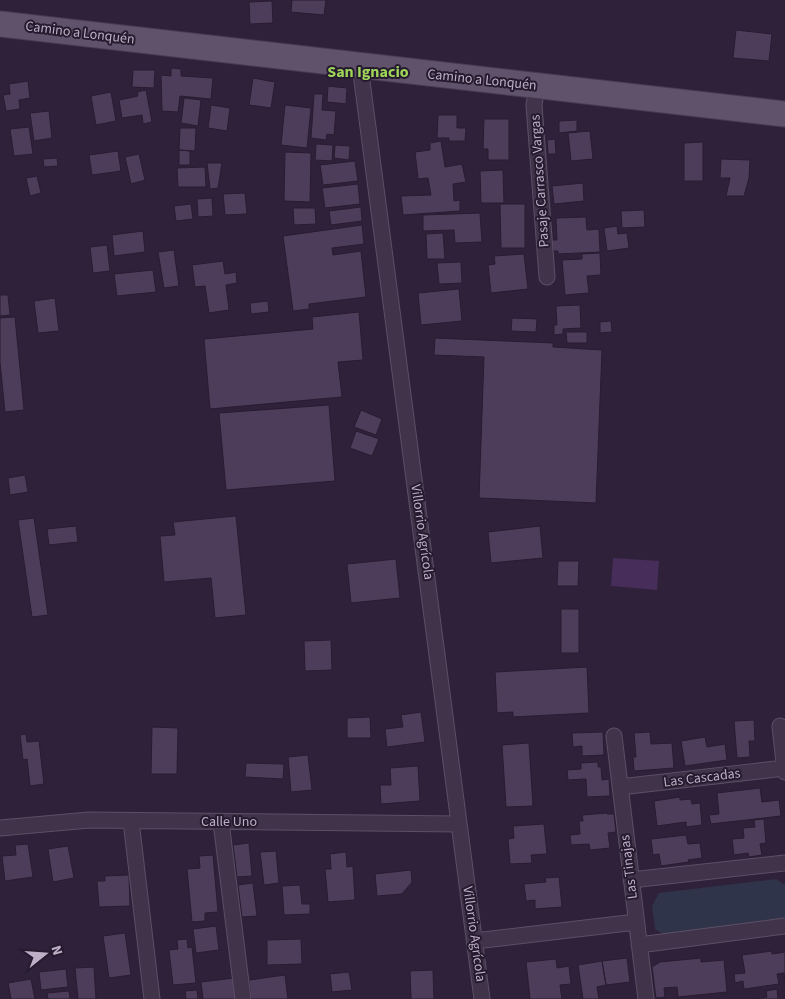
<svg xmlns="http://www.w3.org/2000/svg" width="785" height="999" font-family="'Source Sans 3',sans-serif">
<rect width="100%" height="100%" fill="#2f213a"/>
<path fill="#30344a" d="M776,879L785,885V917L782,922L666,936L655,929L652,906L659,893Z"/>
<path fill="#472d59" d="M613,558L659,561L657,590L611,586Z"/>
<path fill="#4d3c5a" stroke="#281c31" d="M292,0H326L324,15L291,12Z
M272,1L273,23L250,24L249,2Z
M736,30L772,34L769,61L733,58Z
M171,68L181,69V76L213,78L211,99L180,96L178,112L162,111L161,75L171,76Z
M133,70H155L154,88L132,87Z
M253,78L275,82L271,108L249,105Z
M28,81L30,98L19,100L20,109L6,111L3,95L10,94L9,84Z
M328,86L347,88L346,104L327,102Z
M146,90L152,122L143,124L142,115L122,118L119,100L138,96L137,92Z
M111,92L116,121L96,125L91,96Z
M314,94H323L322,110L336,111L334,135L327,134L326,140L311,138Z
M184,98L201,100L198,126L181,123Z
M211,105L230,108L227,131L208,128Z
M285,105L311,108L307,148L281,145Z
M49,111L52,138L34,141L30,113Z
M438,115H457V128H466L465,141H449V138H437Z
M484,119H509V160H488V149H483Z
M577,120V131L559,133V121Z
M29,127L33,154L14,156L10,129Z
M180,128H196L195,151L179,150Z
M590,131L593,159L571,161L568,133Z
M555,139L556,154H548L547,140Z
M441,141L445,167L462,164L466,182L453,184L454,201L460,200V211L403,215L401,196L431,195L428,178L418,179L415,152L430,150V143Z
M703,142V181H684V143Z
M316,144L333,145L332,161L315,160Z
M335,145L350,146L349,160L334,158Z
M179,150L190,151V165H179Z
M118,151L121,171L92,175L89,155Z
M285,152L311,153L310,202L284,201Z
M139,154L145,180L131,184L125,157Z
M57,158L58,166L44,167L43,159Z
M721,159L750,160L749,178L744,196H726L730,178H720Z
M355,161L358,181L323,185L320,165Z
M207,163H222L218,188L210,189Z
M205,167L206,187H178L177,168Z
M503,170L504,203H481L480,171Z
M37,176L41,193L30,196L26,178Z
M583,183L584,201L554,204L552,186Z
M358,184L360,204L325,208L322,188Z
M245,193L247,214L225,215L223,194Z
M212,198L213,216L198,217L197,199Z
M191,204L193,219L176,221L174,206Z
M500,204H525V248H501Z
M361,207L362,221L331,225L329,211Z
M293,208H315L316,224L294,225Z
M644,210L645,227L622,228L621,211Z
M480,213L482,242L455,243L454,230L423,231V215Z
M586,217L587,230L599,229L600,252L558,254V251H553L552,240H557L556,218Z
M362,225L364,244L332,248L333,255L361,251L366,297L309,304V309L293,311L283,236Z
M617,226L618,234L627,233L629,248L607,251L604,228Z
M143,231L145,252L114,256L112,235Z
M443,233L445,259H427L426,234Z
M107,245L110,271L93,273L90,247Z
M174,250L179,286L164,288L158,252Z
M600,253L601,275L587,276L589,293L565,295L562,260L582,259V254Z
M524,254L528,289L491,293L488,265L495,264L494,256Z
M223,261L225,274L236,272L237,283L226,285L229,310L209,313L205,286L195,287L192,265Z
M461,262L462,283L439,284L437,263Z
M153,270L156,292L117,296L114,274Z
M459,289L462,321L421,325L418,293Z
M0,295H8L10,315L0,316Z
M55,298L59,331L38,333L34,301Z
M268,301L269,312L251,314L250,303Z
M580,305L581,328L563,329V334L554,335V325H557L556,306Z
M359,312L363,360L338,362L342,397L210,409L204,339L313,329L312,317Z
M15,317L24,410L5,412L0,362V318Z
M512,318L537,319L536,332L511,331Z
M611,321L612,332L600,333V322Z
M566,332H587V343H567Z
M435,338L553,343V347L602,350L596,503L479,498L484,357L434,355Z
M329,405L335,481L226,490L219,413Z
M361,410L382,419L376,435L354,427Z
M356,431L379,439L372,456L350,448Z
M25,475L28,492L10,495L8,478Z
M236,516L246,615L215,618L211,578L164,582L160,536L175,535L173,522Z
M34,518L48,615L32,617L18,520Z
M76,526L78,542L49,545L47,529Z
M540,526L543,558L491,563L488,532Z
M396,559L400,598L351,603L347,564Z
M558,561H579L578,586H557Z
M561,609H579V653H561Z
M331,640L332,670L305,671L304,641Z
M587,667L589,713L513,717V712L497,713L495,672Z
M421,712L425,742L387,747L385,729L403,727L401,715Z
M370,717L371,738H347V718Z
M754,720L755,741H749L750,757L737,758L734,721Z
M152,727L178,728L177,774H151Z
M603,732L604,755L582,756V746L573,747L572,733Z
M650,732L651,744L672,743L674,768L634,771L633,757H636L634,733Z
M26,734L27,742L39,741L44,784L30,786L27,759L23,760L20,735Z
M705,737L707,747L725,744L727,760L685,766L681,741Z
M529,743L533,806L506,807L502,745Z
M308,755L312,790L291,792L288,757Z
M598,762V767H601L602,780L609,779L610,796L587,797L586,779L568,780L567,770L581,769V763Z
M246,763L284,764L283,779L245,777Z
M418,766L420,801L381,804L380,785H391L390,768Z
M760,788L762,802L779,800L781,816L711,824L709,815L719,814L717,793Z
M680,797V800L691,799L692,804L700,803L702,825L686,827V822L657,826L654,801Z
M607,813V814H614L616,832L608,833L610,848L590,850L589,844L571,845L570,835L580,834L579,821H583L582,815Z
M764,819L766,843L760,844L762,855L749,857L748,853L734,855L732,839L744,838L743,828L755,827L754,820Z
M544,824L547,854L531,855L532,863L510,864L508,839L514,838L513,826Z
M686,835L688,844L700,843L702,858L688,860L689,862L661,866L659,854L653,855L651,839Z
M249,843L252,876L237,877L233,845Z
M28,844L33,877L5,881L2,856L16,855L15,845Z
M68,846L74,878L53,882L48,849Z
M276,851L279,883L264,885L260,852Z
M346,852L347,867L353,866L355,900L328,902L325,869H331L330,854Z
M213,855L218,912L205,913V921L192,922L187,869L200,868L199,856Z
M411,870L412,882L402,894L377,896L375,874Z
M129,875L130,906L99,907L97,881H105V876Z
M559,877L562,907L535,909V900L526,901L524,884L546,882L545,878Z
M253,883L257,916L242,917L238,885Z
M300,885L302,904H310V914L284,915L282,886Z
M216,926L219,950L196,953L193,929Z
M125,933L131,975L109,978L103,936Z
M187,939L188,948L192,947L196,983L173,985L169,950L178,949L177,940Z
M301,939L302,964L267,965V940Z
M772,951V954L785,952V982L784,973L777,974L779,984L744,989L743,981L735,983L734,974L745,973L742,955Z
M627,958L630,982L606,985L602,961Z
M701,958V962L724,960L727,992L678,997L677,987L664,988L665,997L656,998L652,967L660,962Z
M556,959L557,968L569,966L571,984L560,985L562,999H530L526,962Z
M602,961L606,985L597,987L599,999H583L578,965Z
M94,967L96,999H78L75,968Z
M66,969L68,987L41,990L39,972Z
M433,970L434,999H411L410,971Z
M349,972L352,990L332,992L330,974Z
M285,975L288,999H251L249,980Z
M234,978L237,999H203L201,982Z
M31,979L35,999H11L8,983Z
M777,989L778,999H752L767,997L766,991Z
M197,990L198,999H186L185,991Z
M69,991L70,999H48L47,993Z"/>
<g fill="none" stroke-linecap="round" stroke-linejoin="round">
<defs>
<path id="street" d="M360,66L482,999
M537,86L534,105L547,277
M780,726L785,772
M614,736L646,999
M620,787L785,768
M131,821L152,999
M221,822L243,999
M0,828L89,820L459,824
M631,880L785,863
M475,941L636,922
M639,945L785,926"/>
<path id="primary" d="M0,24L785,114"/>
</defs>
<use href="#street" stroke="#5c4f65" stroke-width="17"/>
<use href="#primary" stroke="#483b50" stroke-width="27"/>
<use href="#street" stroke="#41344a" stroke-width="15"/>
<use href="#primary" stroke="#60526a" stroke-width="25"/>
</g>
<g text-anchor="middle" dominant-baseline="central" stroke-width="4" stroke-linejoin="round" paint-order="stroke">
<g font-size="14" fill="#beafc6" stroke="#261a2f">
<text transform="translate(80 33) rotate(7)">Camino a Lonquén</text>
<text transform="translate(482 80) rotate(6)">Camino a Lonquén</text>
<text transform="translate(540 181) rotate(-94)">Pasaje Carrasco Vargas</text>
<text transform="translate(422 532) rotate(82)">Villorrio Agrícola</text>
<text transform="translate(702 778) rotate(-7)">Las Cascadas</text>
<text x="229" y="822">Calle Uno</text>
<text transform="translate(629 867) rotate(-97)">Las Tinajas</text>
<text transform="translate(474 934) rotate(82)">Villorrio Agrícola</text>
</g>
<g font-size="16" font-weight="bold" fill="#9fd65a" stroke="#261a2f">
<text x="368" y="72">San Ignacio</text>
</g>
</g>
<g transform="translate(45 954) rotate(73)" stroke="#261a2f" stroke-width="4" paint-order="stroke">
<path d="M0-4L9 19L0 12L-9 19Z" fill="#beafc6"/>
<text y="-8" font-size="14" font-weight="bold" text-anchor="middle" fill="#beafc6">N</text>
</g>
</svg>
